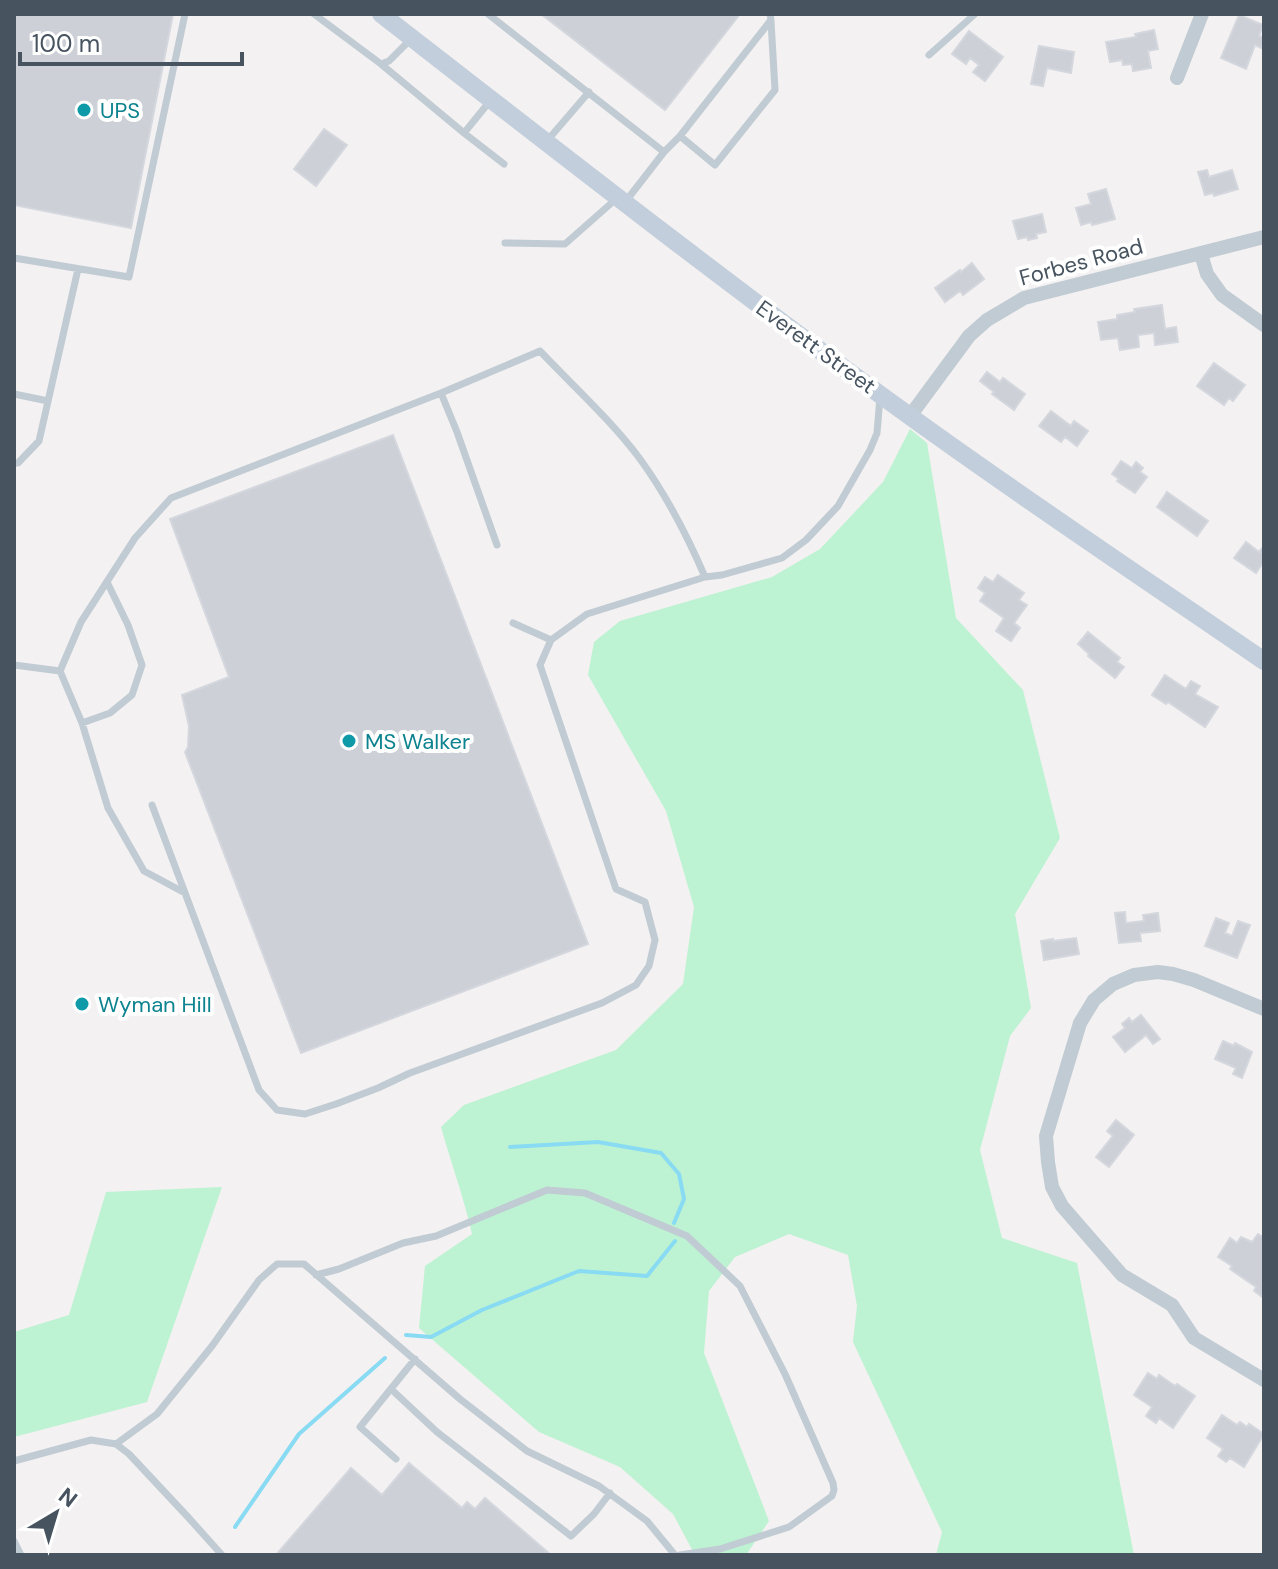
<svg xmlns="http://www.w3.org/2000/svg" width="1278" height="1569" font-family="'DM Sans',sans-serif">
<rect width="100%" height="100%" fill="#f3f1f1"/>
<path fill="#bdf3d2" d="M910,429L927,443L956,618L1023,690L1060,838L1015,914L1031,1008L1010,1036L980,1150L1002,1238L1077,1263L1134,1555H936L942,1532L853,1342L857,1306L848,1255L789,1234L735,1257L709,1291L704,1353L769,1521L746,1555H695L673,1514L620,1467L539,1432L419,1328L425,1266L472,1234C464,1198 451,1163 441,1127L464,1105L616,1050L683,984L694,907L666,811L588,675L594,642L620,621L772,577L820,549L883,482Z
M222,1187L147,1402L14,1437V1332L69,1315L106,1192Z"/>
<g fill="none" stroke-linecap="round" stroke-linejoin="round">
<path stroke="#88dbf2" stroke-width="4" d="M510,1147L598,1142L661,1153L679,1174L684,1199L674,1223
M406,1335L431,1337L482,1310L579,1271L647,1276L675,1241
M235,1527L299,1434L385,1358"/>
</g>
<path fill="#cdd0d6" stroke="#d4d7dd" stroke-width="2" d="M14,14H173L131,228L14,205Z
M541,14H740L665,110Z
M1239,15L1263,25L1259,36L1264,38V41L1261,48L1255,45L1246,69L1221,58Z
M1154,30L1158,49L1148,51L1151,68L1133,71L1132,64L1123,65L1122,60L1110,62L1106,42L1136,37L1135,34Z
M969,31L1003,57L985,81L973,72L979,65L970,58L966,64L952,54Z
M1039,46L1074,52L1071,73L1047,68L1043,86L1031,84Z
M324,129L347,145L316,186L294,169Z
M1207,170L1209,177L1232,170L1238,189L1214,196L1213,193L1205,195L1198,172Z
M1106,189L1115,219L1092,225L1091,222L1081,225L1076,208L1091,204L1088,194Z
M1042,214L1046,232L1036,234L1037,238L1028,240L1027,237L1018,239L1013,221Z
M972,263L984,279L963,295L960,291L945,302L935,288L960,270L961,272Z
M1162,305L1165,329L1176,327L1178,342L1155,345L1154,333L1138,335L1139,347L1120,350L1118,338L1101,340L1098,322L1117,319V315L1135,312L1134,309Z
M1214,363L1245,385L1233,401L1229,398L1224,405L1197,386Z
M987,372L1000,382L1003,378L1025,394L1014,410L992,394L994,392L980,381Z
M1051,411L1071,426L1074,421L1088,431L1077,446L1065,437L1061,442L1039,426Z
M393,435L588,944L301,1053L185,752L188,747L189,726L182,695L229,677L170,519Z
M1121,461L1132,468L1136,462L1143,468L1140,472L1147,477L1135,493L1117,481L1119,479L1112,474Z
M1167,492L1208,521L1197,536L1157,507Z
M1246,542L1259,552L1264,546V561L1256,573L1234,558Z
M998,575L1024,593L1019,600L1027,605L1014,623L1020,628L1011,641L996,631L1004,618L980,601L985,593L978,588L985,577L993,582Z
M1088,632L1120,658L1117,662L1124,667L1115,678L1088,656L1089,654L1078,644Z
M1165,675L1186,689L1191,681L1200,686L1195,694L1218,707L1205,727L1168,702L1166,704L1152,695Z
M1125,912L1126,923L1144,921L1143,915L1158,913L1160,931L1140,933L1141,941L1119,943L1115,913Z
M1216,918L1229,923L1225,933L1232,936L1238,921L1250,925L1237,958L1205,946Z
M1076,938L1079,954L1044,960L1041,941L1053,939V941Z
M1141,1015L1160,1039L1153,1044L1146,1035L1125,1052L1113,1037L1125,1028L1122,1024L1129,1018L1132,1022Z
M1223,1041L1234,1046L1235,1043L1252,1052L1242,1078L1233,1074L1236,1068L1215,1059Z
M1116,1120L1134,1135L1109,1167L1096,1157L1113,1136L1107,1131Z
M1258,1234L1264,1238V1298L1254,1291L1256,1287L1230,1269L1232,1266L1218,1257L1230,1238L1237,1243L1241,1237L1252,1242Z
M1148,1373L1157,1379L1159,1375L1175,1386L1177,1384L1195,1396L1173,1428L1159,1418L1156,1423L1146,1416L1152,1407L1134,1395Z
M1222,1415L1237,1425L1240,1422L1247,1427L1249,1424L1264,1434L1244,1467L1230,1458L1226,1462L1218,1456L1223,1449L1207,1438Z
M409,1463L462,1508L467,1502L475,1509L485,1498L551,1555H276L351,1468L382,1495Z"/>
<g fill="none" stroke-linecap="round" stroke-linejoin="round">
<path stroke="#c1cbd3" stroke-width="7" d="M314,14L381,64L389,61L410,40
M488,14L664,152
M929,55L975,14
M381,64L464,133L490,101
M464,133L504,164
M680,136L715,165L775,90L771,21
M546,142L589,92
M626,201L664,152L680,136L771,20L770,14
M505,243L565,244L616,199
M14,258L129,277L185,14
M441,393L540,351C573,386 611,420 640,459C667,496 687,535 705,577
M14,394L48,401
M14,463H18L39,441L78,269
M513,623L551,640L587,614L705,577L722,575L782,558L806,540L838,506L870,450L877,433L880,397
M14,665L60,671L81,622L135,538L171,498L441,393L457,432L497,545
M60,671L82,723L108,808L144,871L185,893
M82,723L110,713L132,695L142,665L128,625L107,582
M152,805L259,1090L277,1110L305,1114L336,1104L378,1088L410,1073L602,1003L636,985L649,966L655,940L645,902L616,889L540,665L551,640
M316,1275L339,1269L403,1243L436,1236L547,1190L585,1193L687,1236L740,1286L785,1374L833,1483L834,1490L832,1496L789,1527L720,1549L680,1555
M391,1389L437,1432L571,1536L594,1514L610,1493
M116,1444L157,1414L212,1346L259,1280L277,1264H304L460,1399L527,1451L599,1486L647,1521L675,1555
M396,1459L360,1427L415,1359
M14,1461L91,1440L116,1444L129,1454L187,1516L222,1555
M14,1541L21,1555"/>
<path stroke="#c1cbd3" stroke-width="14" d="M1177,78L1202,14
M1201,254L1207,274L1222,295L1264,325
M910,416L969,336L987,320L1024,298L1264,237
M1264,1009L1194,980L1173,974L1158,972L1134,975L1113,984L1094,1000L1080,1023L1046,1136L1048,1162L1052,1187L1062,1206L1122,1275L1172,1305L1194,1338L1264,1380"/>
<path stroke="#c2cedb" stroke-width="18" d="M381,14C556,150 731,287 911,417C1027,501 1146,580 1264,661"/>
</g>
<g fill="#0f9aa8" stroke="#fff" stroke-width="3">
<circle cx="84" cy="110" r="8"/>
<circle cx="349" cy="741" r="8"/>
<circle cx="82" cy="1004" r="8"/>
</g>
<g text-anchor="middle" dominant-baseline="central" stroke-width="8" stroke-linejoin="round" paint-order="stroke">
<g font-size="22" fill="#0d838f" stroke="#fff" text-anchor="start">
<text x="100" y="110">UPS</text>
<text x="365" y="741">MS Walker</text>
<text x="98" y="1004">Wyman Hill</text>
</g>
<g font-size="22" fill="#475460" stroke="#fff">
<text transform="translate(1081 262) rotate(-15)">Forbes Road</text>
<text transform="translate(816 347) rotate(36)">Everett Street</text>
</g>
</g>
<rect width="1278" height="1569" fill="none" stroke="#475460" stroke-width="32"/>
<g transform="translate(56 1513) rotate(38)" stroke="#ffffff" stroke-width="6" paint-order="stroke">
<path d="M0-6L14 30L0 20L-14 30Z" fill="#475460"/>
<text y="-12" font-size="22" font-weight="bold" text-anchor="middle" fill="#475460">N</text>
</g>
<path d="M20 52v12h222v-12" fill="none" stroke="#475460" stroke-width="4"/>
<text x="32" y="52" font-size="24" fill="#475460" stroke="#ffffff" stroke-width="6" paint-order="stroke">100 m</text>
</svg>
